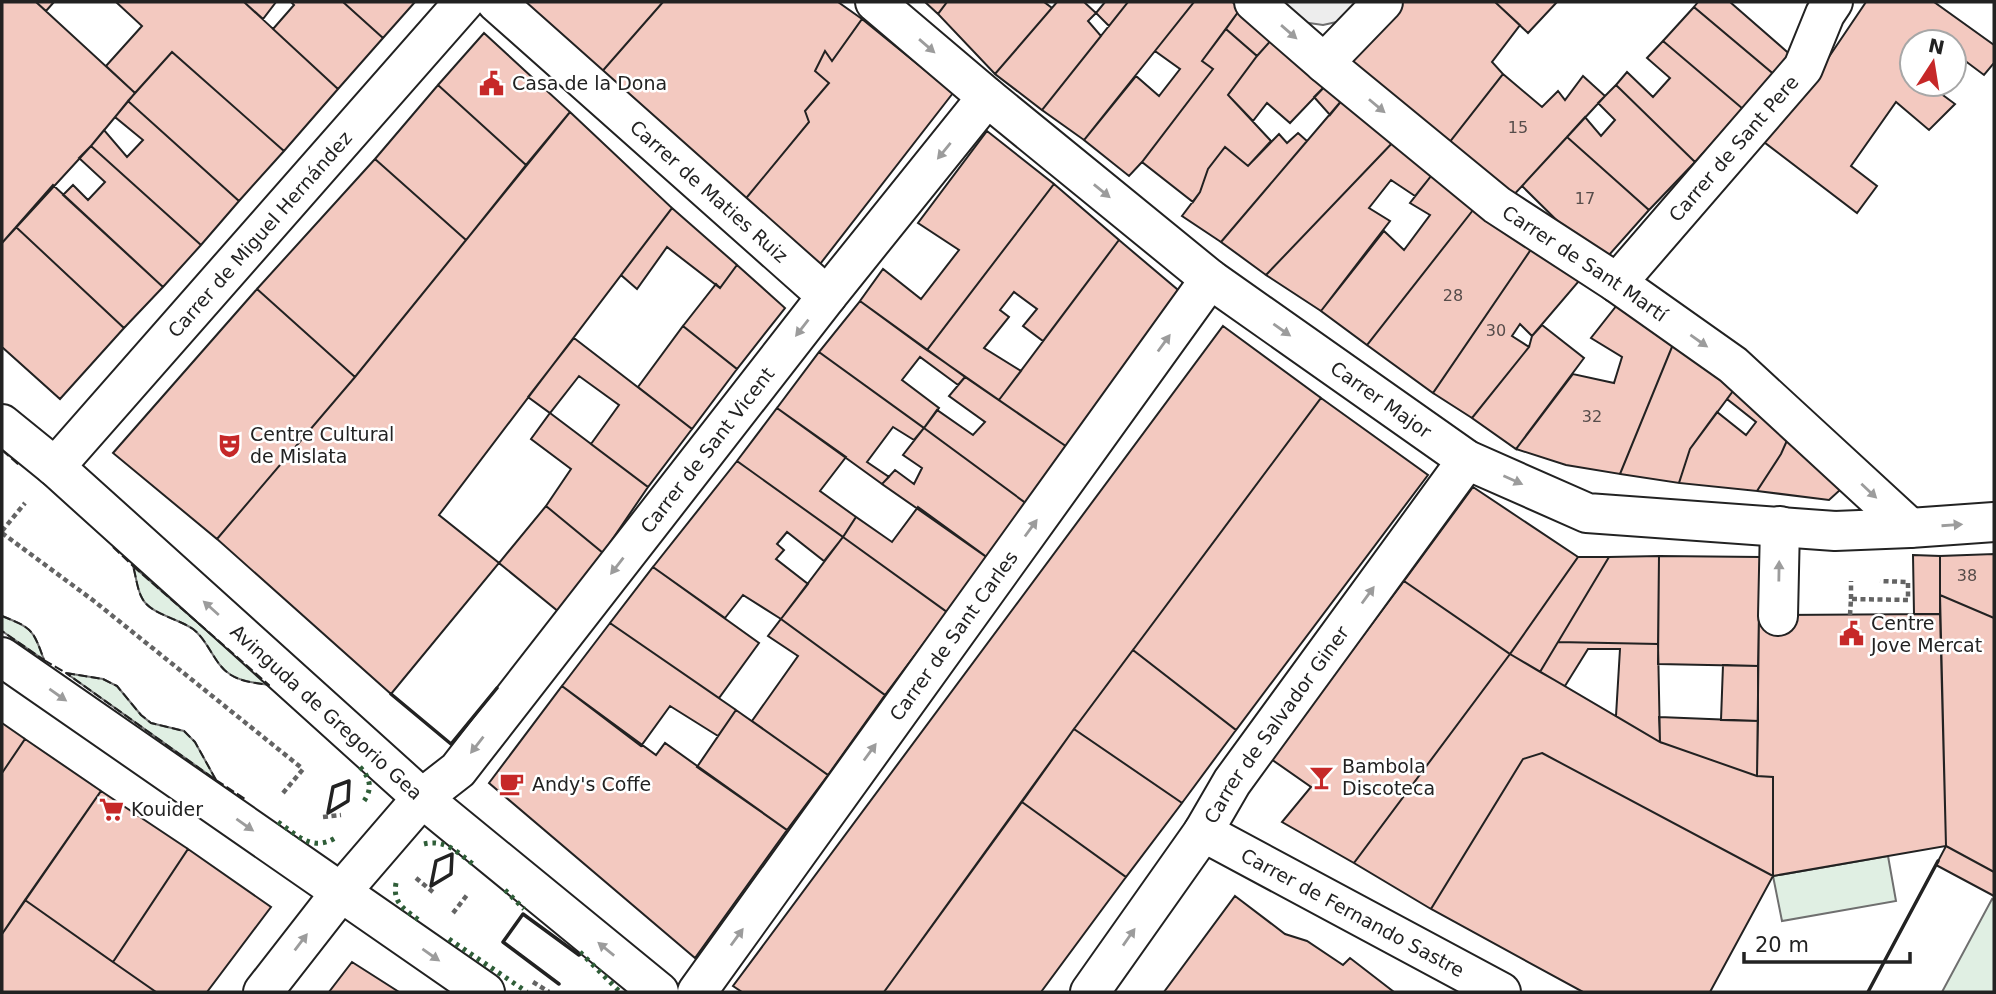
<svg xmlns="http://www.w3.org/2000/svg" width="1996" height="994" font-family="'DejaVu Sans',sans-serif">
<rect width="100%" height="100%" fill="#fff"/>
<path fill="#e0efe3" stroke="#6f6f6f" stroke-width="2" d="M133,566L269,685C257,683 242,682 231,675C214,665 209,641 193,629C177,618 150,614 142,598C137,589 136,576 133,566Z
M2,616C32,628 33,629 44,660L2,631Z
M66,673L103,679L117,686L141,715L151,723L184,731L195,742L216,780Z
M1888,856L1896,901L1782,921L1773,876Z
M1992,899L1994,900V992H1942Z"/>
<path fill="#ededed" stroke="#6f6f6f" stroke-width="2" d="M1271,2H1369L1341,21L1323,25L1302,22Z"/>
<path fill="#f3c9c0" stroke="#222" stroke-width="2" d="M2,2H36L135,93L91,146L2,243Z
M36,2H54L46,11Z
M116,2H244L338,89L284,151L172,52L135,93L106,66L142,26Z
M244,2H276L263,19Z
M291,2H343L383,38L338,89L273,29L294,5Z
M343,2H415L383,38Z
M518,2H663L599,75Z
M663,2H838L862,19L832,61L825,51L815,71L829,83L805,111L809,122L743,202L599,75Z
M925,2H947L938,14Z
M947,2H1044L1052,8L995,74L938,14Z
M1057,2H1084L1096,13L1088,21L1101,36L1042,110L995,74Z
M1105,2H1128L1109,26L1096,13Z
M1128,2H1194L1084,140L1042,110Z
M1194,2H1232L1241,8L1202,61L1213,69L1142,162L1129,176L1084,140L1136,76L1159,96L1180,69L1155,51Z
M1401,2H1495L1520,25L1492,62L1503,74L1445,148L1341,61Z
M1495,2H1557L1528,33Z
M1698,2H1730L1793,57L1776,76L1694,7Z
M1866,2H1934L1994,45V63L1984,75L1956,54L1954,58V42H1912V84H1934L1932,87L1955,104L1929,130L1896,102L1851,166L1877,186L1857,213L1760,139L1810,85Z
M1694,7L1776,76L1743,109L1663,41Z
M1241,8L1274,37L1257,56L1226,29Z
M862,19L953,93L817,268L743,202L809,122L805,111L829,83L815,71L825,51L832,61Z
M1226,29L1257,56L1228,95L1271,141L1248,166L1225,147L1208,169L1200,192L1193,202L1142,162L1213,69L1202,61Z
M484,33L570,112L526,165L438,85Z
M1274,37L1333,78L1290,123L1267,103L1253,121L1228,95L1257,56Z
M1663,41L1743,109L1695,162L1616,85L1627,72L1653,97L1670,78L1647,58Z
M172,52L284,151L239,201L128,101Z
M1503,74L1542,107L1558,91L1565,100L1583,76L1605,96L1510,199L1445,148Z
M1333,78L1348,93L1330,115L1314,97Z
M438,85L526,165L466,240L375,159Z
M1616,85L1695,162L1649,210L1567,137L1585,117L1601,136L1615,120L1598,103Z
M1348,93L1397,138L1266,275L1221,242Z
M128,101L239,201L201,245L91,146L104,130L127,157L143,140L115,117Z
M570,112L672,208L439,515L499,563L391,694L217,539L355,377Z
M987,131L1054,184L927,350L860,301L883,269L921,299L959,250L918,223Z
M1298,133L1307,141L1221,242L1182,216L1200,192L1208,169L1225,147L1248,166L1279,134L1287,143Z
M1567,137L1649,210L1601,264L1522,186Z
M1397,138L1435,171L1415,196L1391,180L1369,208L1390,221L1321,311L1266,275Z
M91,146L201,245L163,287L63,195L73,185L88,200L105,182L79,158Z
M375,159L466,240L355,377L257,289Z
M1435,171L1477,205L1367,345L1321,311L1384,231L1404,250L1430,215L1410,203Z
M1054,184L1119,240L1043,341L1023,326L1037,309L1014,292L1000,310L1009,317L984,348L1021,371L999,400L927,350Z
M53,185L163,287L124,328L16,227Z
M1477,205L1534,245L1433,393L1367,345Z
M672,208L737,265L720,288L667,247L637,289L621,275Z
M16,227L124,328L60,399L2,347V243Z
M1119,240L1184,295L1070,449L999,400Z
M1534,245L1579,281L1532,336L1520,324L1512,336L1529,347L1472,418L1433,393Z
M737,265L785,308L737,369L683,326L716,284L720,288Z
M257,289L355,377L217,539L113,453Z
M860,301L965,377L958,385L920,357L902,380L939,408L924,428L819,352Z
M1617,305L1674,342L1620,474L1566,465L1516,449L1573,374L1614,383L1622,357L1591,338Z
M1542,325L1584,358L1516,449L1472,418L1529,347L1532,336Z
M683,326L737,369L692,429L638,387Z
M1223,326L1321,398L1074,729L884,992H742L733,986Z
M574,338L692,429L648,487L591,444L619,405L579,376L550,413L528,397Z
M1674,342L1736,387L1690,449L1679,483L1620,474Z
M819,352L924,428L914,440L893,427L867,462L889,477L882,484L777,408Z
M965,377L1070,449L1027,504L924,428L937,410L973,435L985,422L949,396Z
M1736,387L1789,436L1781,454L1757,491L1679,483L1690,449L1717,412L1746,435L1756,422L1727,399Z
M1321,398L1428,475L1236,730L1133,650Z
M777,408L846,457L820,491L856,517L843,537L737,461Z
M550,413L648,487L603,553L546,506L571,469L531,439Z
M924,428L1027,504L988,558L882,484L895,470L914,484L922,468L903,455Z
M1789,436L1836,478L1840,490L1829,500L1757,491L1781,454Z
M737,461L843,537L824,561L787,532L777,544L784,550L776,559L808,584L781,619L743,595L725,618L653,567Z
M1473,487L1578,557L1510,654L1404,581Z
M546,506L603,553L559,612L499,563Z
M918,507L988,558L947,612L843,537L856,517L892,542Z
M843,537L947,612L885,695L781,619Z
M1994,554V618L1940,595V556Z
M1913,555L1940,556V614H1914Z
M1659,556L1658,644L1558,642L1609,557Z
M1659,556L1760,557L1758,666L1658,664Z
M1578,557H1609L1540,672L1510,654Z
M653,567L759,643L719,698L610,623Z
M1404,581L1510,654L1354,863L1282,822L1311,787L1271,759Z
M1940,595L1994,618V872L1946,846Z
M1940,614L1946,846L1773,876V777L1757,776L1759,615Z
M781,619L885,695L828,775L752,721L798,656L768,636Z
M610,623L736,710L718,736L670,706L641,746L562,686Z
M1558,642L1658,644L1660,742L1616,716L1620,649H1588L1565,686L1540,672Z
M1133,650L1236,730L1182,803L1074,729Z
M1510,654L1660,742L1757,776L1773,777V876L1542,753L1523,759L1431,909L1354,863Z
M1723,665L1758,666V721L1721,720Z
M562,686L656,755L665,743L787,830L695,958L489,783Z
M736,710L828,775L787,830L697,767Z
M1659,717L1758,721L1757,776L1660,742Z
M2,723L25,739L2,773Z
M1074,729L1182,803L1126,877L1022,802Z
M25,739L101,791L2,934V773Z
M1542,753L1773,876L1710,992H1583L1431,909L1523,759Z
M101,791L188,849L113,962L25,900Z
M1022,802L1126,877L1041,992H884Z
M1946,846L1994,872V896L1936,865Z
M188,849L271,907L207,992H156L113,962Z
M1235,896L1285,934L1307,941L1343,965L1350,958L1394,992H1164Z
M25,900L113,962L156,992H2V934Z
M352,962L399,992H329Z"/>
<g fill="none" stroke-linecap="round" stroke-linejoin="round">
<defs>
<g id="minor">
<path id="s1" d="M496,2L827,296"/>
<path id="s2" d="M875,2L987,97L1210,279L1467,460L1587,513L1835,531L1910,528L1994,522"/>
<path id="s3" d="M1254,2L1324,63L1497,205L1617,283L1733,365L1910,528"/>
<path d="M1324,63L1383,2"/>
<path id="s4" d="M1617,283L1803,68L1825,14L1833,2"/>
<path id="s5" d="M2,424L55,467L422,798L659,992"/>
<path id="s6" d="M55,467L464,2"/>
<path d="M1778,616L1780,526"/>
<path d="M2,657L485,992"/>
<path id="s7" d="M1203,832L1501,992"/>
<path id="s8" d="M263,992L341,892L422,798L458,770L827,296L987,97"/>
<path id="s9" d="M697,992L1210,279"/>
<path id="s10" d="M1090,992L1203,832L1232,782L1467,460"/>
</g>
</defs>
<use href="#minor" stroke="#222" stroke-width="42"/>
<path stroke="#646464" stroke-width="4.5" stroke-dasharray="5 3.5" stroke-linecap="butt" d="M2,531L25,503
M2,533L94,601L303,769
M1851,599V581
M1850,615L1851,599L1908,600V582L1880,581
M283,793L304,768
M323,817L341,815
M416,878L434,893
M453,913L467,895
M533,982L549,992"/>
<use href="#minor" stroke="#fff" stroke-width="38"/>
<path stroke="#2f5e38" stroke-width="5" stroke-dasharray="3.5 5" stroke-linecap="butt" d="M360,767C370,778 373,788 364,801
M278,822C297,835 312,852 335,838
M424,844C445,839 457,852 473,864
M396,883C392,905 407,910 421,922
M505,890L524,909
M449,939L527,992
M580,952L620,992"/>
<path stroke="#222" stroke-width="2" stroke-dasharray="9 3.5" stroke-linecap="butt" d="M2,450L19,465
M113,547L133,566
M133,566L269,685C257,683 242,682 231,675C214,665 209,641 193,629C177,618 150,614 142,598C137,589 136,576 133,566Z
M2,616C32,628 33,629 44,660L2,631
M44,660L66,673
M66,673L103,679L117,686L141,715L151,723L184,731L195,742L216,780Z
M216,780L245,799"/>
<path stroke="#222" stroke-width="3.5" d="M391,694L451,744L497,688
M349,781L348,801L328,813L333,787Z
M452,854L451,874L431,886L436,861Z
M559,984L503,942L523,914L579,955
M1868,992L1938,861"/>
</g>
<defs><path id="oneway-solid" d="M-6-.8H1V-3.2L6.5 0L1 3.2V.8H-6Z" transform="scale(1.75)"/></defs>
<g fill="#9c9c9c">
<use href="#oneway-solid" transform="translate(1289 32) rotate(41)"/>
<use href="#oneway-solid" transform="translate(927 46) rotate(41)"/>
<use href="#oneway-solid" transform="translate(1377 106) rotate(40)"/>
<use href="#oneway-solid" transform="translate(944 151) rotate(129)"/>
<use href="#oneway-solid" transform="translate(1102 191) rotate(39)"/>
<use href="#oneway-solid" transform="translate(802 328) rotate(128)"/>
<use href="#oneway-solid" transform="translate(1282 330) rotate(35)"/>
<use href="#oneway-solid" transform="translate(1699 341) rotate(35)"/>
<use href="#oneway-solid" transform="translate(1164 343) rotate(-54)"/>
<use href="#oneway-solid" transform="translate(1513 480) rotate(24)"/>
<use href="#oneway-solid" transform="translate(1869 491) rotate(43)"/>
<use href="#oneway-solid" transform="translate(1952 525) rotate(-4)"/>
<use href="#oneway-solid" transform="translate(1031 528) rotate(-54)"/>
<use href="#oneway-solid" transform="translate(617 566) rotate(128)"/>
<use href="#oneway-solid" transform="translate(1779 571) rotate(-89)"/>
<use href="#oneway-solid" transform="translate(1368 595) rotate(-54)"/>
<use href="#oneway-solid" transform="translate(211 608) rotate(-138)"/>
<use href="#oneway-solid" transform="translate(58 695) rotate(35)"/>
<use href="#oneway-solid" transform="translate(477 745) rotate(128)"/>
<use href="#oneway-solid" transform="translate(870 752) rotate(-54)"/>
<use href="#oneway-solid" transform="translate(245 825) rotate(35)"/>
<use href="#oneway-solid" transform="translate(737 937) rotate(-54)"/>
<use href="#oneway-solid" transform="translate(1129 937) rotate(-55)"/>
<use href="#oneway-solid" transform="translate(301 942) rotate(-53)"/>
<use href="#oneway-solid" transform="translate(606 949) rotate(-141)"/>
<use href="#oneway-solid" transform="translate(431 955) rotate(35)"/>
</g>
<defs>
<symbol id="civic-bare" viewBox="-9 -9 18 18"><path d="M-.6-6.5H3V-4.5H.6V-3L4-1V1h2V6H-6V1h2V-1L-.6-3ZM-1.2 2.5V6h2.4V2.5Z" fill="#c62828" stroke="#fff" stroke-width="2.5" paint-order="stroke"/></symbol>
<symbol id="theatre-bare" viewBox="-9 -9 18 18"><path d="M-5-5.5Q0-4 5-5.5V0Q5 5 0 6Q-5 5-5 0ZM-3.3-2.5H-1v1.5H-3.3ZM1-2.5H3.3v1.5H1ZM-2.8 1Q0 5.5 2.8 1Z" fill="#c62828" stroke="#fff" stroke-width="2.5" paint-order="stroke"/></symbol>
<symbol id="bar-bare" viewBox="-9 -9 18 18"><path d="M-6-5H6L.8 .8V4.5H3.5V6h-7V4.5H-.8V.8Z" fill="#c62828" stroke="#fff" stroke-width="2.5" paint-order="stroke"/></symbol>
<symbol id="cafe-bare" viewBox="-9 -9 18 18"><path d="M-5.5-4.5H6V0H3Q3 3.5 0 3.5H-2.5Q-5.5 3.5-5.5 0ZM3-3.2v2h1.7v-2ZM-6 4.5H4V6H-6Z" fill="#c62828" stroke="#fff" stroke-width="2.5" paint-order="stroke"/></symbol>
<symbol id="supermarket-bare" viewBox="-9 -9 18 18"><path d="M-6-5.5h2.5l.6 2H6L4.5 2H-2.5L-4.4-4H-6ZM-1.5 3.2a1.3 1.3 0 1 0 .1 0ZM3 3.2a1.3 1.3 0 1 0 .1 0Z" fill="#c62828" stroke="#fff" stroke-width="2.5" paint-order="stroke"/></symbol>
</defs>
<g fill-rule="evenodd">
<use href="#civic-bare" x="474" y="66" width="35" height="35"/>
<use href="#theatre-bare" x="212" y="428" width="35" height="35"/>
<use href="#civic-bare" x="1834" y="616" width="35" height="35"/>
<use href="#bar-bare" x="1304" y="760" width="35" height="35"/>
<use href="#cafe-bare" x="494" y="766" width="35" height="35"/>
<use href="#supermarket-bare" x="94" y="792" width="35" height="35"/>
</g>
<g text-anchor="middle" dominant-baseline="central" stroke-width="5" stroke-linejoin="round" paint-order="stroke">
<g font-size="16" fill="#564c4a">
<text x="1518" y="127">15</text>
<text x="1585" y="198">17</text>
<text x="1453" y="295">28</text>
<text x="1496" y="330">30</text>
<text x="1592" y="416">32</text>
<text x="1967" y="575">38</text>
</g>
<g font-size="19" fill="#222" stroke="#fff" text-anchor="start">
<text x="512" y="83">Casa de la Dona</text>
<text x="250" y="434">Centre Cultural<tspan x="250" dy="22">de Mislata</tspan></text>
<text x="1871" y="623">Centre<tspan x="1871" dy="22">Jove Mercat</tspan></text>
<text x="1342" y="766">Bambola<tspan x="1342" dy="22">Discoteca</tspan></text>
<text x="532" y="784">Andy's Coffe</text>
<text x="131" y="809">Kouider</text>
</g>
<g font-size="19" fill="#222" stroke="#fff">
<text stroke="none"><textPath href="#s4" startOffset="178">Carrer de Sant Pere</textPath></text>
<text stroke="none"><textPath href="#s1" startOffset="285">Carrer de Maties Ruiz</textPath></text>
<text stroke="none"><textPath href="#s6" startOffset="310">Carrer de Miguel Hernández</textPath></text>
<text stroke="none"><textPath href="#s3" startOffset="422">Carrer de Sant Martí</textPath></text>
<text stroke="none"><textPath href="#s2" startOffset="644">Carrer Major</textPath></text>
<text stroke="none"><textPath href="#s8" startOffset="702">Carrer de Sant Vicent</textPath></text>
<text stroke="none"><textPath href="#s9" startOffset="439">Carrer de Sant Carles</textPath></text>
<text stroke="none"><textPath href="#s5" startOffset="434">Avinguda de Gregorio Gea</textPath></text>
<text stroke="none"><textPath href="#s10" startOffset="326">Carrer de Salvador Giner</textPath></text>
<text stroke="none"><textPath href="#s7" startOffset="170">Carrer de Fernando Sastre</textPath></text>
</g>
</g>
<rect width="1996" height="994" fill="none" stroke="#222222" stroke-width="7"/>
<g transform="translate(1933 63) rotate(12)"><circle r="33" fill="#ffffff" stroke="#a7a7a7" stroke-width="2"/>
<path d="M0-5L12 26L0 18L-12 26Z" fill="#c62828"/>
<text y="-10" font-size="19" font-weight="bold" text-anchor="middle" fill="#222222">N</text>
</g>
<path d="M1744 952v10h166v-10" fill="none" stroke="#222222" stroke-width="3.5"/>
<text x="1755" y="952" font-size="21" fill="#222222" stroke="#ffffff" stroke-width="5" paint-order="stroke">20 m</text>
</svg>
